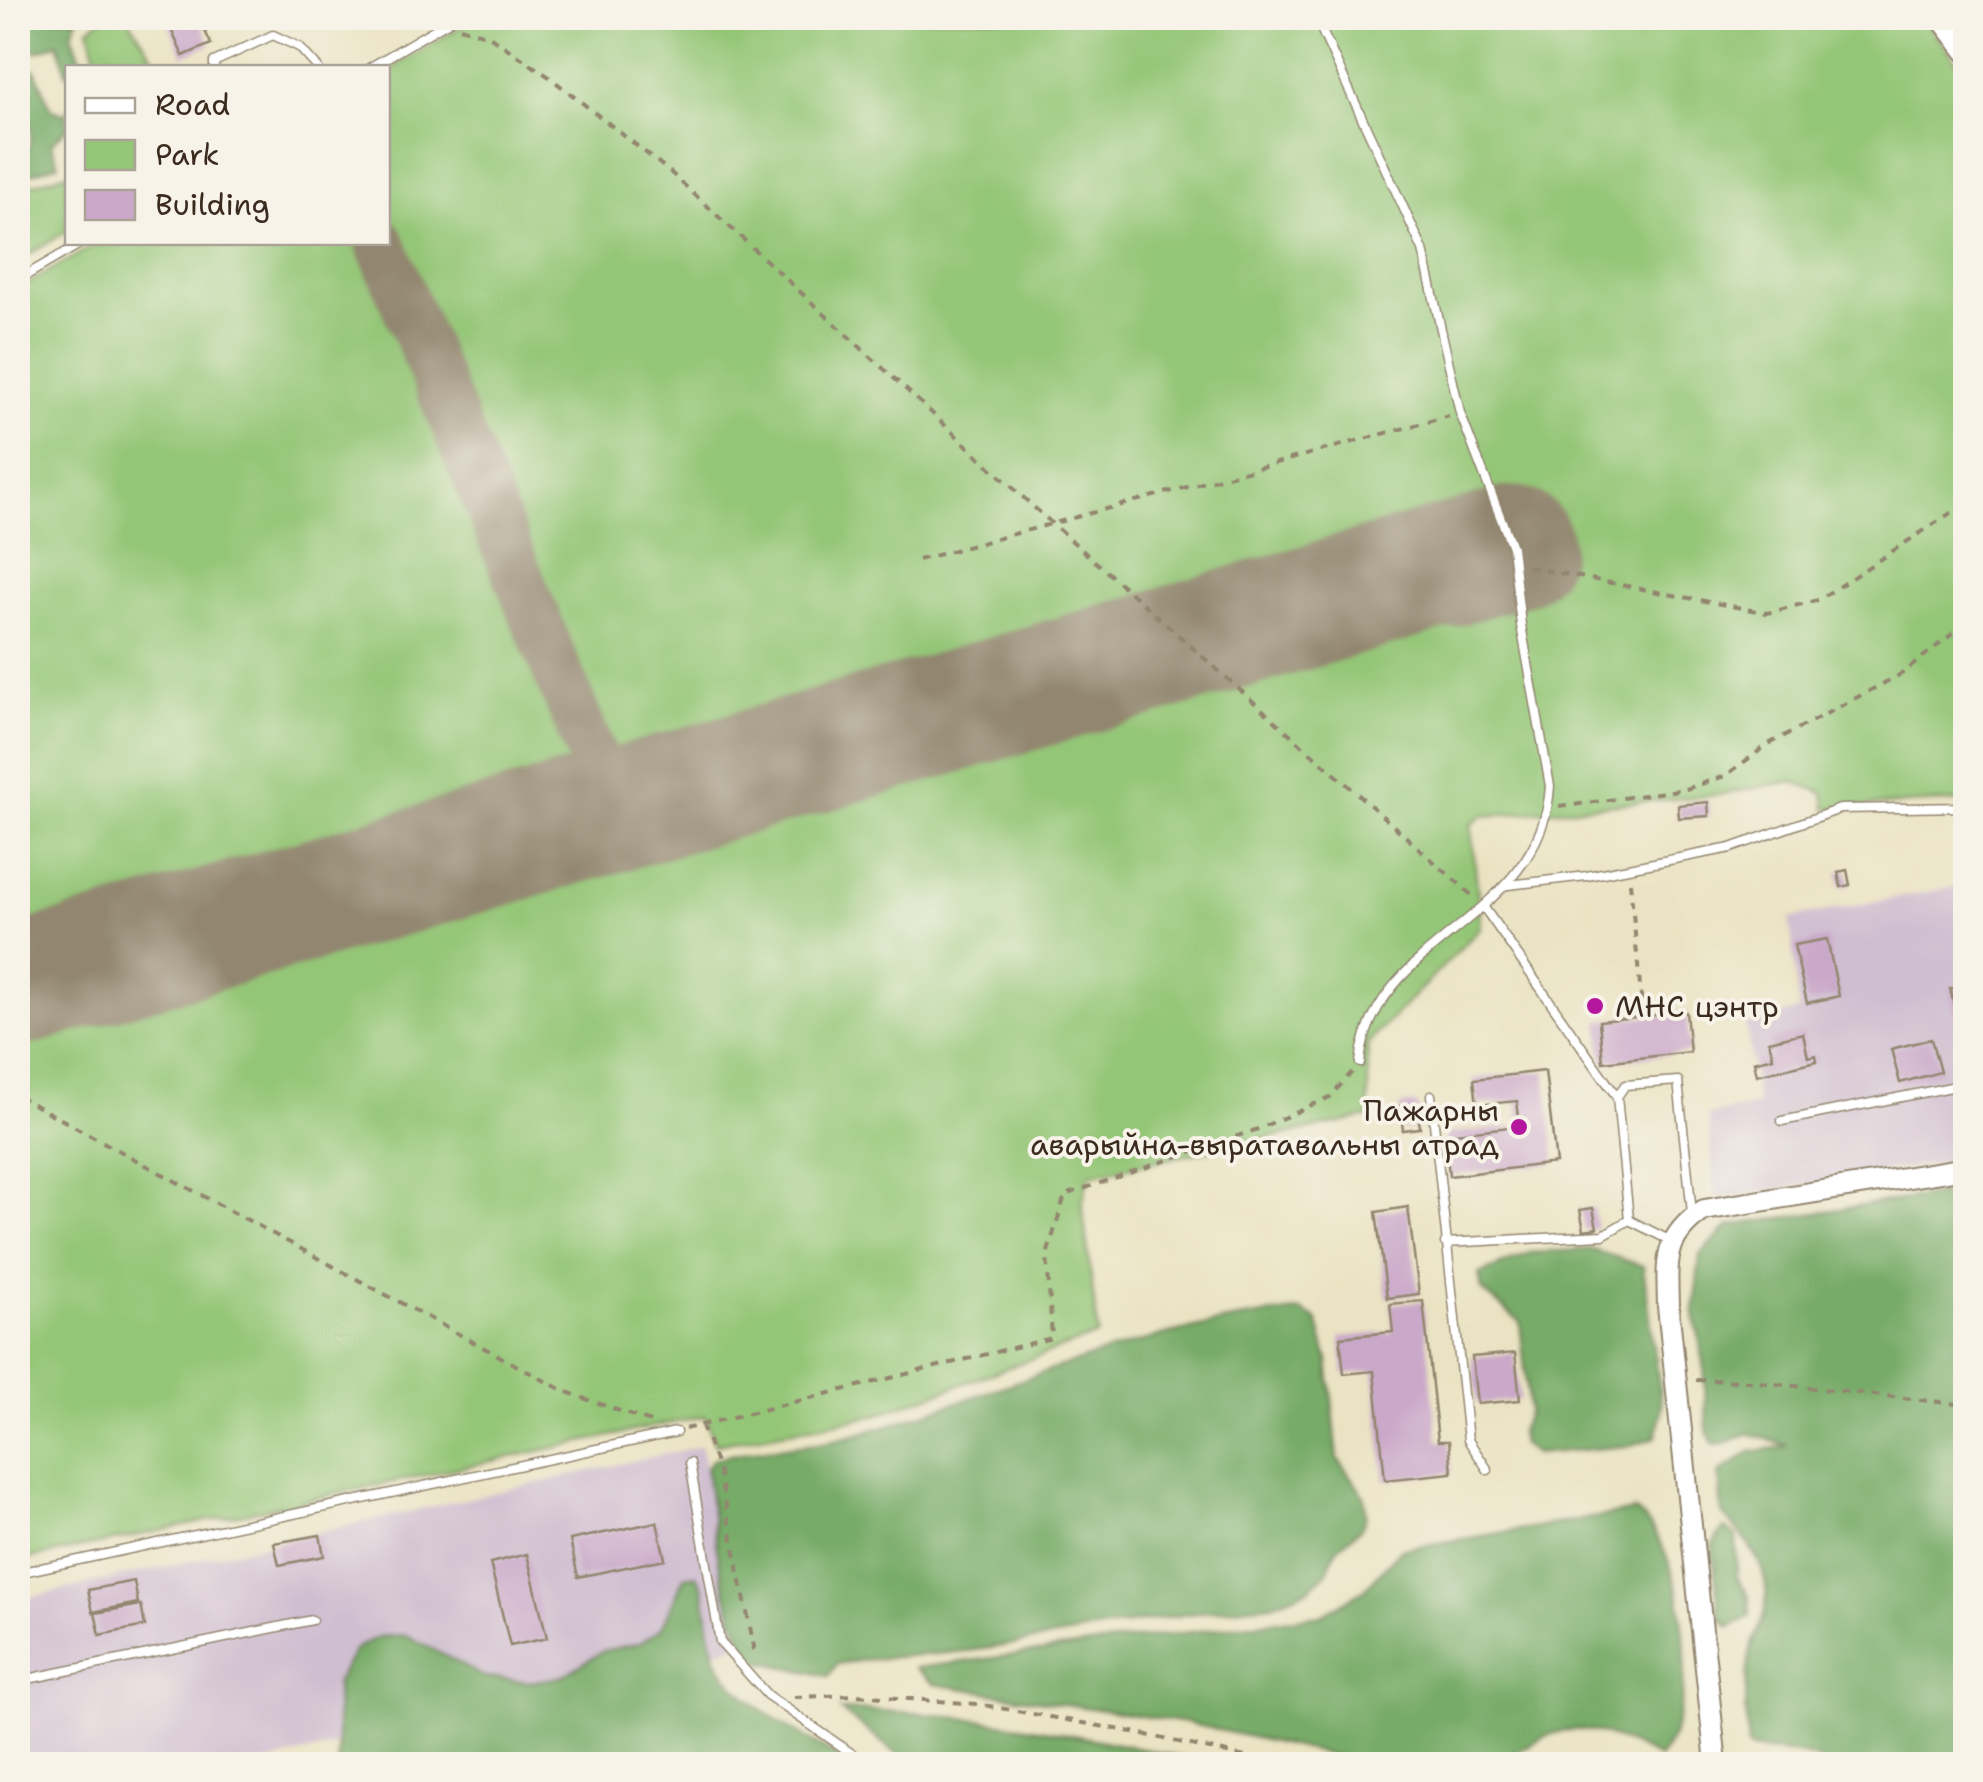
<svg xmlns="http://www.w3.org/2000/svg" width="1983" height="1782" font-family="'Shantell Sans',sans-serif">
<rect width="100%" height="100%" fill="#f7f3e8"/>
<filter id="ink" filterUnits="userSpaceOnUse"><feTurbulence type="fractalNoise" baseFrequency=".01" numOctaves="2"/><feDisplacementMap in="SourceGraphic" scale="20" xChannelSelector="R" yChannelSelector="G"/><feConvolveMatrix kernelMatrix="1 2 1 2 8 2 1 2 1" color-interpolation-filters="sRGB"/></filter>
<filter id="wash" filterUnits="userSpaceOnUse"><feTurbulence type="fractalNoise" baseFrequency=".0048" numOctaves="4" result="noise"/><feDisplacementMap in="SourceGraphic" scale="40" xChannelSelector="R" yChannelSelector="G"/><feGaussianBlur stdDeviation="2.25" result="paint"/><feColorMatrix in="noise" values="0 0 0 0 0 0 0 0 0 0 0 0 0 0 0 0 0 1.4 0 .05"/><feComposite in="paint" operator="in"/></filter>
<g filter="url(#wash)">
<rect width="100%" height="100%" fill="#eae3c3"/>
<path fill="#cfbed0" d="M1965,885V1159L1715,1199L1708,1115L1757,1105L1746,1025L1799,1010L1790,918Z
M701,1446L738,1645L261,1764H18V1600Z"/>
<path fill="#94c677" stroke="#68784a" stroke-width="2.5" d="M103,18H128L160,67H98L89,28Z
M475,18H1924L1965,73V801L1826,808L1824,793L1792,781L1718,795L1482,816L1471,825L1481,927L1367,1044L1369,1117L1089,1175L1082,1204L1098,1335L873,1416L715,1444L705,1416L18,1561V289L98,243L388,242V71Z
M67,173V231L18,261V189Z"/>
<path fill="#77ab68" stroke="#596a43" stroke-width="2.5" d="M23,18H78L72,34L84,67L68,68L67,75L58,43L37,52L26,47L19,26Z
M18,60L35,70L52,110L63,114L67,110L68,127L51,144L59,164L18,178V160C43,140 26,120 19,94C16,84 17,71 18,60Z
M1965,1190V1764H1826C1804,1750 1774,1754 1748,1748C1746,1716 1744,1686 1750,1654C1752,1641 1759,1630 1763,1617C1776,1576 1750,1541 1722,1514L1719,1473L1750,1452L1788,1446L1748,1433L1724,1444L1713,1443L1707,1430L1704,1363L1694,1310L1700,1255L1729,1226Z
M1590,1249L1643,1266L1662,1407L1656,1437L1628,1446L1534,1454L1522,1444L1520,1431L1529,1411L1520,1322L1482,1290L1479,1274L1530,1253Z
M1301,1311L1317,1320L1328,1360L1338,1459L1364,1496L1366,1515L1361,1528L1336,1549L1326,1574L1307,1590L1272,1604C1175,1612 1079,1635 983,1649C934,1656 886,1655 837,1664L828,1676L753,1660C720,1606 714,1529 706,1467L713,1459C761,1446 814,1448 862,1433C1006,1391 1149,1323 1301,1311Z
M1635,1511C1690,1554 1702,1705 1659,1758C1623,1742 1589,1719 1549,1735C1526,1744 1510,1760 1486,1764H1372L1187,1723L934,1684L915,1668L1321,1615L1364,1590L1402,1549Z
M1724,1528L1736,1536L1737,1577L1749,1597L1750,1616L1730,1627L1720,1618L1712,1546Z
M696,1575C710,1590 706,1640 719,1664C744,1710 807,1735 848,1764H338L336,1683L355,1649L378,1637L406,1635L484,1677L530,1682L561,1677L603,1651L640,1643L662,1628L684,1577Z
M840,1710C961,1710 1095,1738 1212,1764H911Z"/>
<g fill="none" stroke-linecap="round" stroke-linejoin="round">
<path stroke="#928670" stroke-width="50" d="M380,242L599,772L594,816"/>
<path stroke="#928670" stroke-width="122" d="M18,986L1512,547"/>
</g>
<g id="blocks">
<path fill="#caa8c9" d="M166,18H199L211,44L183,56Z
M1708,802L1709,816L1679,818L1678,805Z
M1847,870L1850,885L1841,887L1838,872Z
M1827,939L1839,996L1807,1003L1794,945Z
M1966,985V1032L1961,1034L1950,989Z
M1686,1012L1690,1052L1603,1062L1599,1021Z
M1803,1033L1808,1057L1816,1055L1817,1061L1757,1075L1754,1062L1773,1057L1769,1041Z
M1931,1039L1940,1072L1900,1083L1891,1049Z
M1545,1071L1556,1163L1449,1176L1445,1134L1520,1126L1517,1101L1477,1105L1474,1079Z
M1417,1104L1420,1128L1403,1130L1400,1106Z
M1408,1207L1419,1294L1387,1298L1376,1212Z
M1593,1208L1597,1228L1584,1230L1580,1210Z
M1423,1301L1438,1441H1449L1452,1473L1385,1480L1374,1371L1344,1374L1340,1337L1393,1332L1390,1304Z
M1515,1353L1520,1400L1477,1404L1472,1357Z
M657,1522L665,1559L578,1577L570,1540Z
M320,1535L324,1556L279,1565L274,1543Z
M527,1554L547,1638L510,1646L490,1563Z
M134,1581L138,1603L93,1612L88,1590Z
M141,1605L145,1626L100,1635L95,1613Z"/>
</g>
</g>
<g filter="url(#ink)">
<use href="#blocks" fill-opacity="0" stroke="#928670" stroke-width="2.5"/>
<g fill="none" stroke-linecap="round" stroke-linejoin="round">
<defs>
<path id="lane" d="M1316,18L1423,250L1460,413L1512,547L1521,625L1550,786C1542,922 1372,937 1360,1063
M214,68V62L273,35L299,47L318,68
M369,68L454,18
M18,280L83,242
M1508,885L1587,876L1731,848L1840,809L1966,807
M1485,909L1617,1097
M1431,1095L1468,1440L1488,1470
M1782,1121L1966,1084
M1671,1241L1629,1220L1617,1097L1625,1085L1678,1081L1692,1213
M1445,1243L1603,1235L1629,1220
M690,1463L720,1642L767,1695L867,1764
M18,1573L676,1432
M18,1681L312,1620"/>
<path id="secondary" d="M1941,18L1966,51
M1716,1764L1668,1306C1667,1261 1663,1237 1704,1210L1966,1168"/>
</defs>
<use href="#lane" stroke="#928670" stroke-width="11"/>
<use href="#secondary" stroke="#928670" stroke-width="24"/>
<path stroke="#928670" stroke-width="4" stroke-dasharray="8 8" stroke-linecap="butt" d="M460,27L489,36L548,76L669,171L1037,510L1475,898
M918,560L1449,416
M1528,567L1767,613L1818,600L1966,503
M1559,807L1686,789L1725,776L1767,745L1903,673L1966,623
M1630,882L1643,1017
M18,1096L564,1391L653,1423
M1696,1380L1749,1381L1966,1405
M702,1425L719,1472L754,1647L747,1656
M685,1429L1052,1338L1047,1255L1065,1195L1258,1129L1330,1097L1353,1071
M794,1697L856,1695L978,1704L1133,1732L1277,1764
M1562,1764L1589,1754L1605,1764"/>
<use href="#lane" stroke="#fff" stroke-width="8"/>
<use href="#secondary" stroke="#fff" stroke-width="20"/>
</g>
</g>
<g fill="#b5179e" stroke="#f7f3e8" stroke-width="4">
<circle cx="1595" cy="1006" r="10"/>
<circle cx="1519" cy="1127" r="10"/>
</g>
<g text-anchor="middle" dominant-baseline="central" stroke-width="8" stroke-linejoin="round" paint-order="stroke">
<g font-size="30" fill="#3b2a1e" stroke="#f7f3e8" text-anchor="start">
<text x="1615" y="1006">МНС цэнтр</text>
<text x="1499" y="1110" text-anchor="end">Пажарны<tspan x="1499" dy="34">аварыйна-выратавальны атрад</tspan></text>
</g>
</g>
<rect width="1983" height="1782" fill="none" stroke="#f7f3e8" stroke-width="60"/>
<rect x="65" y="65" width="325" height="180" fill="#f7f3e8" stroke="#aca397" stroke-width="2.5"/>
<rect x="85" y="98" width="50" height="15" fill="#ffffff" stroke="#aca397" stroke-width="2.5"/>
<text x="155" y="115" font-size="30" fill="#3b2a1e">Road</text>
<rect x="85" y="140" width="50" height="30" fill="#94c677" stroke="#aca397" stroke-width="2.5"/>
<text x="155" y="165" font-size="30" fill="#3b2a1e">Park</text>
<rect x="85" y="190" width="50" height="30" fill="#caa8c9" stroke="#aca397" stroke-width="2.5"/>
<text x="155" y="215" font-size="30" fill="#3b2a1e">Building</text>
</svg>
